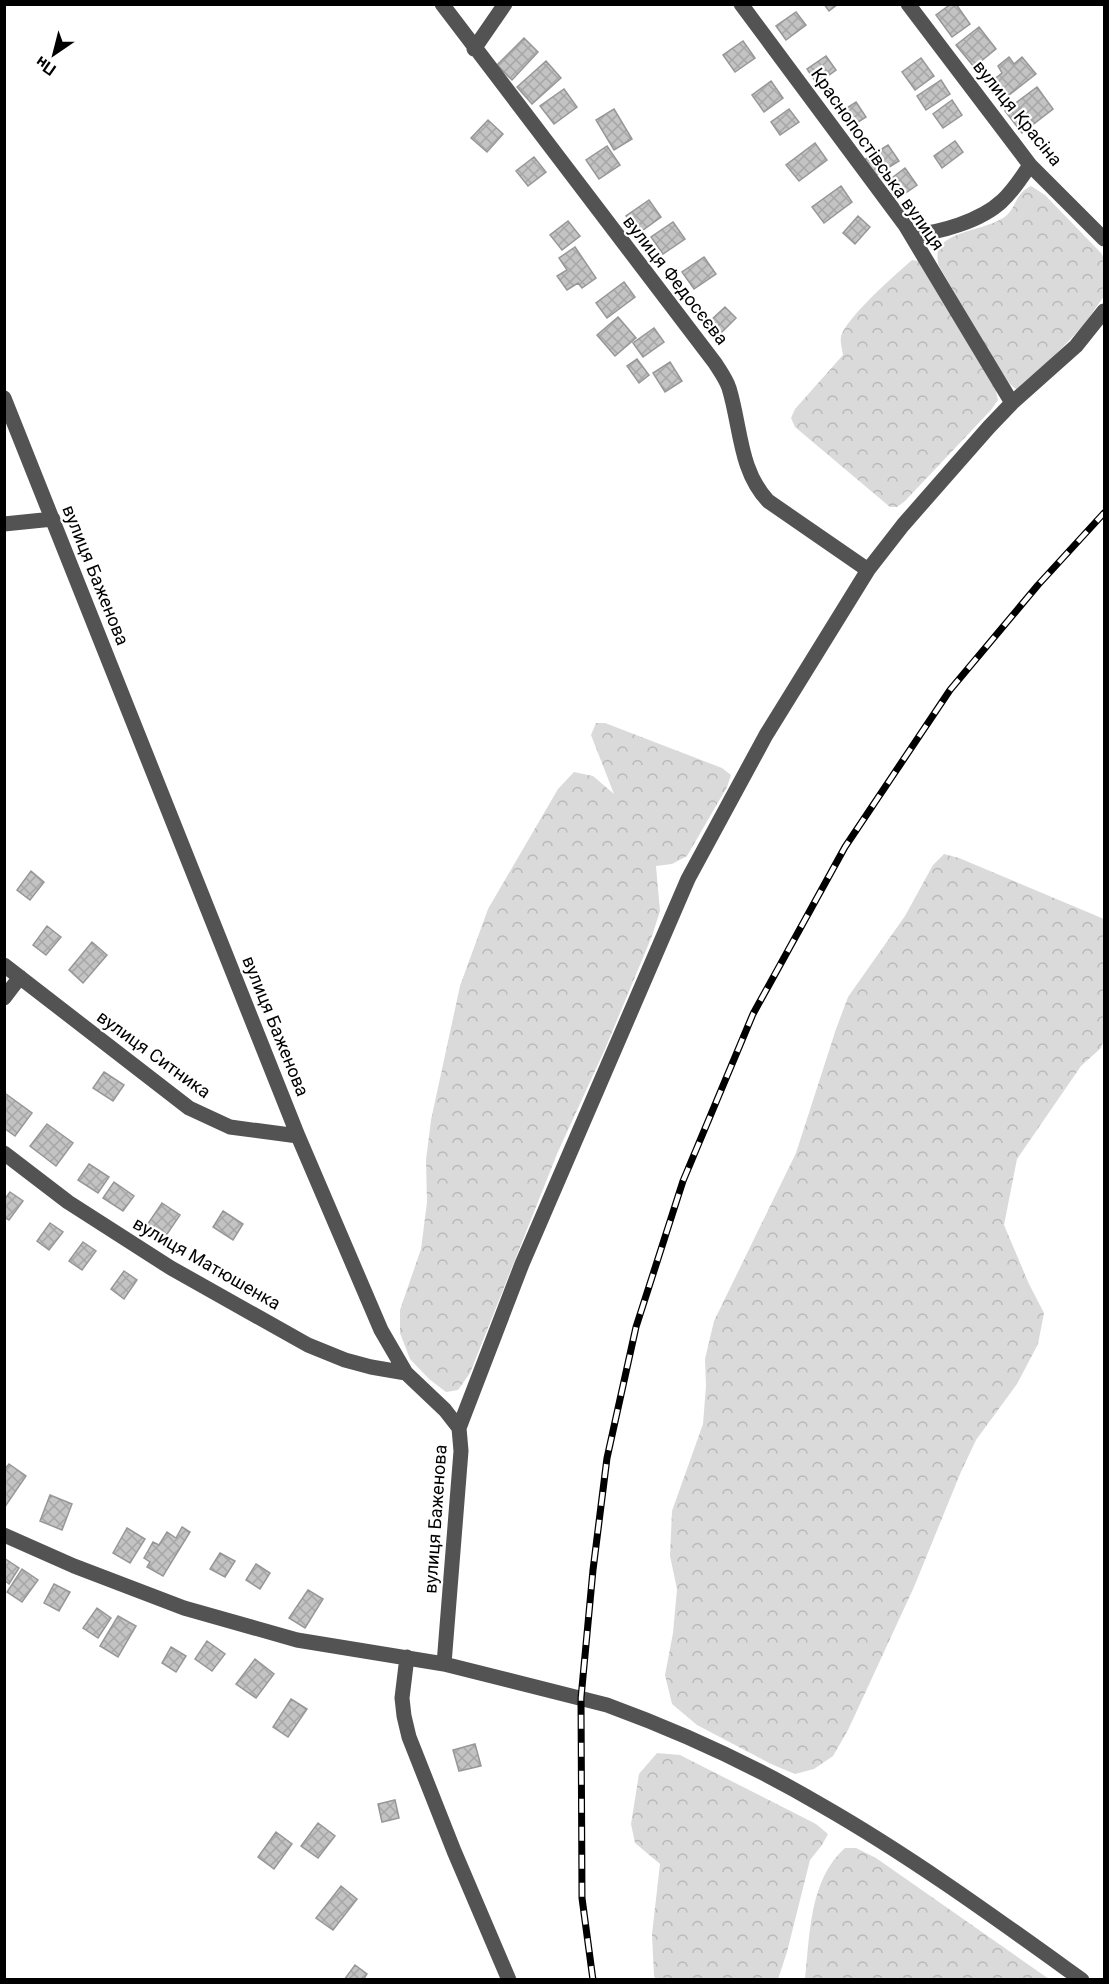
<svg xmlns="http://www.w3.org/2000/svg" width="1109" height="1984" font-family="Roboto,sans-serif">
<defs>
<pattern id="forest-crowns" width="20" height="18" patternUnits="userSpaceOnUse" patternTransform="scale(1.5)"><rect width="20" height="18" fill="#dadada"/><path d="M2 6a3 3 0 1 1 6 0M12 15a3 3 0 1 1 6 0" fill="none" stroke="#b9b9b9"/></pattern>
<pattern id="building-cross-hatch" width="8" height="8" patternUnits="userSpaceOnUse" patternTransform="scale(1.5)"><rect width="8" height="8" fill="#c3c3c3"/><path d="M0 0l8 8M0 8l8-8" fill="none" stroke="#a6a6a6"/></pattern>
</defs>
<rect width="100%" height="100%" fill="#fff"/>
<path fill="url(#forest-crowns)" d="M1031,186L1045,195L1101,253L1104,258V296L1083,326L1055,355L1020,388L1016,389L1010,384L997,365L939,266C927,228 988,234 1008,214C1018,203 1016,193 1031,186Z
M912,260L918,261L995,387L998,400L991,410L905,501L897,507H890L795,427L791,418L795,409L843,355C842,349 840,342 841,336C848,316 894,276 912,260Z
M596,723H605L722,768L731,775L727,787L687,856L672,864L656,866L660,911L652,936L605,1049L557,1154L470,1373L458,1390L446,1392L429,1379L410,1359L400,1333V1310L421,1249L427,1202L426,1160L431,1120L460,986L488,909L558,789L574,772L593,776L614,794L591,735Z
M944,854L959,858L1104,919V1039L1101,1048L1081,1066L1017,1159L1004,1225L1029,1284L1044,1313L1038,1344L1017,1384L976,1440L960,1474L914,1587L848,1730L833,1756L814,1769L795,1774L771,1764L697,1725L672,1704L665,1675L673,1633L677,1589L670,1556L672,1511L703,1424L706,1386L705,1359L714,1321L796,1153L836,1029L848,997L905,916L933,865Z
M657,1753L680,1755L816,1824L828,1834L822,1845L810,1860L787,1952L778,1979L656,1980L654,1976L652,1934L660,1864L635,1843L631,1824L639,1774Z
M845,1848H856L876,1858L1049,1979H805C810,1935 809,1880 845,1848Z"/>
<path fill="url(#building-cross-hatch)" stroke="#979797" stroke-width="1.5" d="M824,4H838L829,11Z
M951,4H956L970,24L952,37L936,15Z
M796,12L806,25L786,40L776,26Z
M979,27L996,49L974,67L956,45Z
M524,38L538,52L512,80L497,65Z
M743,41L755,58L735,72L723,55Z
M826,56L836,70L817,84L807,69Z
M1009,57L1014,64L1022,57L1036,74L1000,102L987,85L1002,73L998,66Z
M921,58L934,76L915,90L902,72Z
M546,61L561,78L532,104L517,87Z
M941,80L950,94L926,110L917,96Z
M771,81L783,98L764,112L752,95Z
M1037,87L1053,109L1022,133L1005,111Z
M564,89L577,107L554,124L540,106Z
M952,100L962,115L943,128L933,114Z
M856,102L866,117L849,128L839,113Z
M614,109L632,139L614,150L596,120Z
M789,109L799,122L780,135L771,122Z
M488,120L503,134L487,152L471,138Z
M955,141L963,152L942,168L934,156Z
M815,143L827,160L799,181L786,165Z
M888,145L899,161L875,176L864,160Z
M607,146L620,165L599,179L586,160Z
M534,157L546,172L528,186L516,171Z
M905,168L917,185L900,197L888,181Z
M841,186L852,202L824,223L812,207Z
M649,200L661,217L639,233L626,216Z
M858,216L870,227L855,244L843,233Z
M568,221L580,236L562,250L550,235Z
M673,222L685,239L663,254L651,237Z
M575,247L596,278L582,288L578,283L567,290L557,276L567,270L559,258Z
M704,257L716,274L694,289L682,272Z
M624,282L635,297L607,318L596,303Z
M725,307L736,318L721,333L710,321Z
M618,317L636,338L615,356L597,335Z
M654,328L664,342L643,357L633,343Z
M637,359L649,375L639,383L627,366Z
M670,362L682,381L665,392L653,373Z
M31,871L44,882L30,900L17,890Z
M47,926L61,937L46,955L33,945Z
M92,942L107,955L83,983L69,970Z
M104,1072L124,1085L113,1101L93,1088Z
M6,1094L32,1113L15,1136L4,1128V1096Z
M47,1124L73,1143L56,1166L30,1146Z
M89,1164L109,1177L98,1193L78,1180Z
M114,1182L134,1196L123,1211L103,1198Z
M10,1192L23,1201L9,1220L4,1217V1200Z
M162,1203L180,1215L161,1243L143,1231Z
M223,1211L243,1224L233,1240L213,1227Z
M50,1223L63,1232L49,1250L37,1241Z
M83,1242L96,1251L82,1270L69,1261Z
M124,1271L137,1280L124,1299L111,1289Z
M9,1464L26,1476L4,1508V1470Z
M50,1495L72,1504L62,1530L40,1521Z
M182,1527L190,1532L163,1576L147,1567L150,1562L144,1558L153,1542L159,1545L167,1532L176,1538Z
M127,1528L145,1539L130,1563L113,1553Z
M220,1553L235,1561L225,1577L210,1569Z
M4,1558L19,1568L9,1584L4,1580Z
M256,1564L270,1573L260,1589L246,1580Z
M22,1569L38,1580L22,1602L7,1592Z
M54,1584L70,1592L59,1611L44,1603Z
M308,1590L323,1599L305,1628L289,1618Z
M97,1608L111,1618L98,1638L83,1628Z
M118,1616L136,1626L118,1657L100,1646Z
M207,1641L225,1654L212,1671L195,1659Z
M171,1647L186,1656L176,1672L162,1663Z
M255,1659L274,1674L256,1698L236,1684Z
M291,1699L307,1709L288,1737L273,1727Z
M475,1744L481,1766L459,1771L453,1750Z
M395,1800L399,1818L382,1822L378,1804Z
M318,1823L335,1836L318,1858L301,1846Z
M276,1832L292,1844L274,1869L258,1857Z
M341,1886L357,1899L333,1930L316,1918Z
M355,1965L367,1974L363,1980H344Z"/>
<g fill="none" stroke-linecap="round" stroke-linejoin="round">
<path stroke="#535353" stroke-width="15" d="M442,4L715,363C720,371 726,379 729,388C741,427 739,470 768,501L868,570
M741,4L905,225L1012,403
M908,4L1030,165L1104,239
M474,49L505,4
M911,235C939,233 981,221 1002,201C1013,191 1022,177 1030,165
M4,398L298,1136L381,1330L406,1373L445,1410L459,1428L461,1451L444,1664
M4,524L53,519
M4,965L189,1108L230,1127L298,1136
M4,998L20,977
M4,1153L68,1202L171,1268L308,1345L345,1360L371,1367L406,1373
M459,1428L522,1264L688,879L766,735L868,570L903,525L989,427L1012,403L1076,346L1104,311
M4,1535L74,1566L184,1608L297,1640L444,1664L607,1705C681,1732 753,1765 821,1805C912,1857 997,1919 1082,1980
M407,1657L402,1698L404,1716L409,1737L454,1851L509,1980"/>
<defs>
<path id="rail" d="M593,1980L582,1898L581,1698L593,1570L607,1458L636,1327L683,1181L753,1014L845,847L950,690L1038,585L1104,513"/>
</defs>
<use href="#rail" stroke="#000" stroke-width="7"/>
<use href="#rail" stroke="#fff" stroke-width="4.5" stroke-dasharray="14" stroke-linecap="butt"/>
</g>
<g text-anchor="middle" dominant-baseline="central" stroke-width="4.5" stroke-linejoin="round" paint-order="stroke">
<g font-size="18" fill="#000" stroke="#fff">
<text transform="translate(1018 113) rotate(51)">вулиця Красіна</text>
<text transform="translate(878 159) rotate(55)">Краснопостівська вулиця</text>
<text transform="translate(676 280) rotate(52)">вулиця Федосєєва</text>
<text transform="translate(96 575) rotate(68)">вулиця Баженова</text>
<text transform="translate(276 1026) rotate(68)">вулиця Баженова</text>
<text transform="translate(154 1054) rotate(36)">вулиця Ситника</text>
<text transform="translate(207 1263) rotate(30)">вулиця Матюшенка</text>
<text transform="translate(435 1519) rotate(-86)">вулиця Баженова</text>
</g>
</g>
<rect width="1109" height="1984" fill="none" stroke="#000000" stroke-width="12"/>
<g transform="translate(54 54) rotate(215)" stroke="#ffffff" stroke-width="4.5" paint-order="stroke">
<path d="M0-4.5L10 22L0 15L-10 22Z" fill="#000000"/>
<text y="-9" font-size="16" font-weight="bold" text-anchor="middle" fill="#000000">Пн</text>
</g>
</svg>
